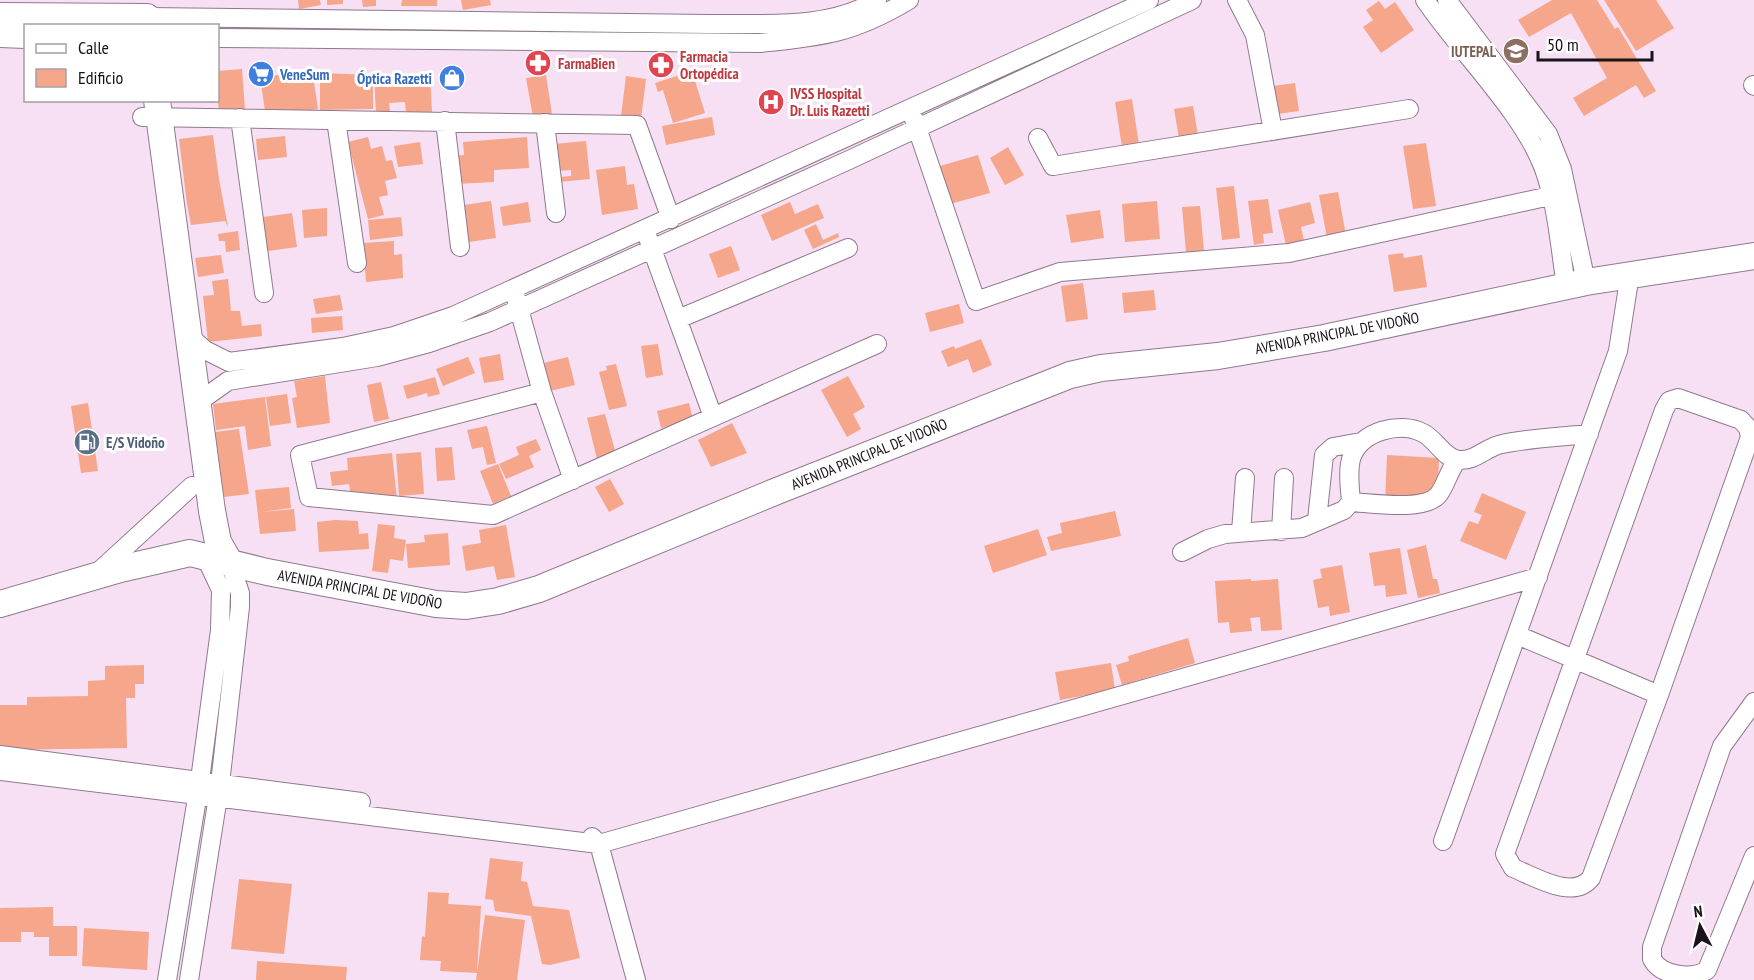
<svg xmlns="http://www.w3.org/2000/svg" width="1754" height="980" font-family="'PT Sans Narrow',sans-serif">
<rect width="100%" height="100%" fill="#f7dff4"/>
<path fill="#f5a68b" d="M298,0H320L321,5L299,9Z
M327,0H343V4L327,5Z
M362,0H376V6L363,7Z
M402,0H437V6H401Z
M461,0H490L491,5L463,10Z
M1552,0H1597L1615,29L1618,27L1656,91L1644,98L1636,85L1584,116L1573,98L1607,78L1571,13L1529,37L1518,20Z
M1604,0H1656L1674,28L1636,51Z
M1379,1L1385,9L1395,2L1414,30L1381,53L1363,27L1373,20L1366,10Z
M242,69L245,110L219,113L218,102L210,103V100H218V71Z
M312,69L318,109L266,117L260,78Z
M692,71L705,113L673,123L663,90L658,92L655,83Z
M320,73L373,75V109L320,110Z
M430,73L432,112L406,113L405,102L389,103L390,113L376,114L374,74Z
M546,75L552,114L533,117L526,78Z
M626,76L646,79L641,119L621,116Z
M1295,83L1299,111L1277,114L1273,86Z
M1132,99L1139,145L1122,147L1115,102Z
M1193,106L1199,141L1180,144L1174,109Z
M712,117L715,135L666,145L662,126Z
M213,135L219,179L228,227L225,221L191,225L187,204L179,139Z
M285,136L287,157L258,160L256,139Z
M368,137L371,149L382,146L386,161L392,160L397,178L385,181L388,195L379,197L384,215L368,219L348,142Z
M527,137L529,168L494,170V182L455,184L453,156L464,155L463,142Z
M586,141L590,179L559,182V177L571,176V170L557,171L554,144Z
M420,142L423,164L398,167L394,146Z
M1426,143L1436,206L1413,209L1403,146Z
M1008,147L1024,175L1005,185L990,158Z
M978,155L990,193L950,204L940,166Z
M625,166L627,185L634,184L638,209L602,215L596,170Z
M1234,186L1240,238L1222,240L1216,188Z
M1338,192L1346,235L1327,238L1319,195Z
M1268,199L1273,233L1263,234L1264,243L1254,245L1248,201Z
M491,201L496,238L462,243L457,206Z
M1157,201L1160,239L1125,242L1122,204Z
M528,202L531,222L503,226L500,207Z
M790,202L795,214L818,204L824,218L772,241L761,215Z
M1310,202L1315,223L1301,227L1304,241L1286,245L1278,210Z
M1200,206L1204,251L1186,252L1182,207Z
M327,208V236L304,238L302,210Z
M1100,210L1104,238L1071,243L1066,215Z
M292,213L297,247L261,252L256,218Z
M401,217L403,236L370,240L368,220Z
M816,224L823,240L838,233L839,237L813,249L804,230Z
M238,231L240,250L226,252L225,241H219L218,234Z
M394,241V255L402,254L403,278L366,282L363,243Z
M731,246L740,270L718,278L709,254Z
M1403,253L1404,258L1422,255L1427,287L1394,292L1388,255Z
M221,255L224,273L198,277L195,258Z
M228,279L231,311H240L242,326L261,324L262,336L208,342L203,296L214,295L212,281Z
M1083,283L1088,319L1066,322L1061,286Z
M1154,290L1156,310L1124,313L1122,293Z
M340,295L343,310L316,314L313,299Z
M959,304L964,323L930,332L925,313Z
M342,316L343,330L312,333L311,318Z
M981,339L992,365L973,373L968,359L948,367L941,351L954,346L955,349Z
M658,344L663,375L646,378L641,346Z
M500,354L504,380L484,383L479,358Z
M468,357L475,373L443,386L436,369Z
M568,357L575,385L546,392L539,364Z
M616,364L627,406L609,410L599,372L607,370L606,366Z
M325,376L330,423L297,428L292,398L297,397L294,381Z
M848,376L865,407L853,414L861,429L847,437L821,390Z
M435,377L440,394L428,397L427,393L407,399L403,386Z
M381,382L389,419L374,422L367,385Z
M287,394L291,423L270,426L266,397Z
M265,397L271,446L248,450L245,426L216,430L213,404Z
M88,403L98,471L81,473L71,406Z
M689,403L693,420L661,428L657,411Z
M605,414L616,454L597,459L587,418Z
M732,423L747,453L711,467L698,440Z
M487,426L496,463L487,465L483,447L472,449L467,430Z
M239,429L249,494L224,497L215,432Z
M536,439L541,450L529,456L534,467L506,479L499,464L519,455L516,447Z
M452,447L455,480L437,481L435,448Z
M421,452L424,494L399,496L396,454Z
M392,453L397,499L352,504L349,484L332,486L330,472L348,470L347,458Z
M1387,455L1439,458L1437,508L1385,503Z
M498,464L511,496L493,504L480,471Z
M610,479L624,504L609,512L595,487Z
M289,487L291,508L261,512L294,509L296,531L260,534L255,490Z
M1482,493L1526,512L1506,560L1460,541L1469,521L1478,524L1482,515L1474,512Z
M1115,511L1121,536L1051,551L1047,537L1062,533L1060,523Z
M335,520L358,521L359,534L368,533L369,549L319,552L317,522Z
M378,524L395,526L394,538L406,540L403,561L390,559L388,573L372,571Z
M506,525L515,577L497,580L494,566L466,571L462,546L481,543L479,530Z
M1038,529L1047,555L993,573L984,546Z
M448,533L450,565L408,568L406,544L425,542L424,535Z
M1426,545L1433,579H1437L1440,593L1418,598L1407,550Z
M1400,548L1407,594L1386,597L1385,585L1374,586L1369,553Z
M1342,565L1350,612L1330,616L1329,606L1318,608L1313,580L1322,578L1320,569Z
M1251,579V581L1278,579L1282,630L1261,631L1260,617L1250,618L1252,631L1230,633L1229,622L1218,623L1215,581Z
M1188,638L1195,663L1122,685L1116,665L1129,661L1128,656Z
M1111,663L1115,690L1060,700L1055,672Z
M144,665V684H135V698H126L127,748L0,750V705H27V697L88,696V681L105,680V666Z
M490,858L523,862L521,881L527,882L533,906L569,910L580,958L550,965L542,964L531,916L495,911L493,900L485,899Z
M239,879L292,884L284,954L231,949Z
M428,892L449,893L448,904L481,906L477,973L440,971L441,961L420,960L422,936L425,937Z
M53,907V926H77V956H49V937H34V932H21V942H0V908Z
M485,915L525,920L517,980H476Z
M84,928L149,932L147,970L82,966Z
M257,961L347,967L346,980H256Z"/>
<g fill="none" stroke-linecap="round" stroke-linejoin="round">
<defs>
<path id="minor" d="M1237,0L1255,35L1273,131
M1425,0C1460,52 1523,112 1544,169C1557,205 1560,248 1566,286
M1447,0L1548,134L1562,169L1586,282
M147,17L709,24C764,23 829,30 877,0
M218,38L760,43C823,37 854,33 909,0
M1753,85L1754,86
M142,117L637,125L671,219
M240,118L264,293
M914,119L976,301L1060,272L1289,253L1550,196
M336,120L357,263
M445,121L460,247
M545,123L556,213
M1038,138L1053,166L1409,109
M648,238L713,417
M516,298L542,392L573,480
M678,319L848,248
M188,335L205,350L229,362L343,347L394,336L453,316L1149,0
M542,392L300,455L309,497L493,515L877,344
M1678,398L1741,420L1748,428L1750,437L1659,695L1591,878C1573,901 1534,876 1513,868L1505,854L1664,410L1669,401Z
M197,403L228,381L377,357L429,343L490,322L849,160L1192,0
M1351,502C1371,503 1426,512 1439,494C1446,484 1449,471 1457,460
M1317,520L1324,455L1333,447L1361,442
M1281,531L1284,478
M1241,532L1245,478
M1182,552L1208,539L1225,534L1302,528L1344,510L1351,502C1350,489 1347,469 1352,456C1362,431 1400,421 1423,433C1436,439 1444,459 1459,460C1476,461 1486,447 1502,444C1530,438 1560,437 1589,434
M96,574L192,486
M1517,635L1659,695
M1754,702L1722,746L1652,947V959C1661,976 1692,980 1707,970L1754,856
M0,755L361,802
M0,771L599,844L1538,577
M592,837L599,844L636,980
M1443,841L1618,351L1630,274
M167,980L200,780L220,630L221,590L205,556
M189,980L220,784L240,607V593L230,563"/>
<path id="secondary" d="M0,16L147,17L148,26
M0,34L26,35
M157,100L212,511L218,542L230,563
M0,604L120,569L190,553L267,572L436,604L466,606L498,601L539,589L777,491L1070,375L1101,368L1218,356L1324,338L1586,282L1754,256"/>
</defs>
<use href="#minor" stroke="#8f7a8d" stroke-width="20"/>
<use href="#secondary" stroke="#8f7a8d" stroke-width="28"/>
<use href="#minor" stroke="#fff" stroke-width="18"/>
<use href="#secondary" stroke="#fff" stroke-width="26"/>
</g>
<defs>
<symbol id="university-disc" viewBox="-11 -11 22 22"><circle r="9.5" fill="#8d6e63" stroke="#fff"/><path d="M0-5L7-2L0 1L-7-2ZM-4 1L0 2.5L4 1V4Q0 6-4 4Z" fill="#fff"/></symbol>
<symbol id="pharmacy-disc" viewBox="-11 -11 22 22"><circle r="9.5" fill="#e0444e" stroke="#fff"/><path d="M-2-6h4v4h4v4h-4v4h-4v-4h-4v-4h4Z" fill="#fff"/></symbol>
<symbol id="supermarket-disc" viewBox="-11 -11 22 22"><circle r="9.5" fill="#3f7fe0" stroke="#fff"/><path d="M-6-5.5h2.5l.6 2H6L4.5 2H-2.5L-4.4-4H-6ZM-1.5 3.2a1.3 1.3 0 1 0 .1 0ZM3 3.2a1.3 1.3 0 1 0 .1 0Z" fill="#fff"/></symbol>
<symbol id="shop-disc" viewBox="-11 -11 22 22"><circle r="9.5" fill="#3f7fe0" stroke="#fff"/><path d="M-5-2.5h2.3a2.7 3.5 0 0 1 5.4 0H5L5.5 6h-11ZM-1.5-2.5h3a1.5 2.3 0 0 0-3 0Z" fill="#fff"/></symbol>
<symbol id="hospital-disc" viewBox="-11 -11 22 22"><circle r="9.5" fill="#e0444e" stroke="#fff"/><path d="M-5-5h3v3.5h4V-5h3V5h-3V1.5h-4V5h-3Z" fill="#fff"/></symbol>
<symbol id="fuel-disc" viewBox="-11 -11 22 22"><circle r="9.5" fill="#5c6f8a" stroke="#fff"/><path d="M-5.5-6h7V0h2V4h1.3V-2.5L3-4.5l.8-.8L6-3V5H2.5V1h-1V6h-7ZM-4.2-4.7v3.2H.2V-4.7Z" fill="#fff"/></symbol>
</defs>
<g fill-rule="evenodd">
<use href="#university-disc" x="1501" y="36" width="30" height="30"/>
<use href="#pharmacy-disc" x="523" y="48" width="30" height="30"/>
<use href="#pharmacy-disc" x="646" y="50" width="30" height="30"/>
<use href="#supermarket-disc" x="246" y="59" width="30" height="30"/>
<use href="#shop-disc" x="437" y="63" width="30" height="30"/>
<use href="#hospital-disc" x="756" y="87" width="30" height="30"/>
<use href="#fuel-disc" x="72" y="427" width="30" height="30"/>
</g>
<g text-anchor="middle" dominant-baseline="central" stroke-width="6" stroke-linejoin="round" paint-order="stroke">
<g font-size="15" font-weight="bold" fill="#785e54" stroke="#fff" text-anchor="end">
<text x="1496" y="51">IUTEPAL</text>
</g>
<g font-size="15" font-weight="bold" fill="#be3a42" stroke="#fff" text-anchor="start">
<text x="680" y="56">Farmacia<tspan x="680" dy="17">Ortopédica</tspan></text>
<text x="558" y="63">FarmaBien</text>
<text x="790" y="93">IVSS Hospital<tspan x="790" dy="17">Dr. Luis Razetti</tspan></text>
</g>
<g font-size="15" font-weight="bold" fill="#366cbe" stroke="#fff" text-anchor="start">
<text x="280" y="74">VeneSum</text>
<text x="432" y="78" text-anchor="end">Óptica Razetti</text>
</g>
<g font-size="15" fill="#191219" stroke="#fff">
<text transform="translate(1337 333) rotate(-11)">AVENIDA PRINCIPAL DE VIDOÑO</text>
<text transform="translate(869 454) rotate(-22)">AVENIDA PRINCIPAL DE VIDOÑO</text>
<text transform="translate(360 589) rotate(10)">AVENIDA PRINCIPAL DE VIDOÑO</text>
</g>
<g font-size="15" font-weight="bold" fill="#4e5e75" stroke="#fff" text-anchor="start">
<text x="106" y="442">E/S Vidoño</text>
</g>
</g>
<rect x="24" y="24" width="195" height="78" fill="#ffffff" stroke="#a3a0a3" stroke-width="1.5"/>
<rect x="36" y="44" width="30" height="9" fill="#ffffff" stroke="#a3a0a3" stroke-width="1.5"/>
<text x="78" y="54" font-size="18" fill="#191219">Calle</text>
<rect x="36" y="69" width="30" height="18" fill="#f5a68b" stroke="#a3a0a3" stroke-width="1.5"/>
<text x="78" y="84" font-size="18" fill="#191219">Edificio</text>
<g transform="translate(1700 926) rotate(353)" stroke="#ffffff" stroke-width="4.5" paint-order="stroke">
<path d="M0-4.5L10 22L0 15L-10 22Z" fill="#191219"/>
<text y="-9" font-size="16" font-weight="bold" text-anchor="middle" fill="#191219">N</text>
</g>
<path d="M1538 51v9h114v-9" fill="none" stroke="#191219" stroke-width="3"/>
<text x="1547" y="51" font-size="18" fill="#191219" stroke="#ffffff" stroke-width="4.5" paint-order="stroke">50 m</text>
</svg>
